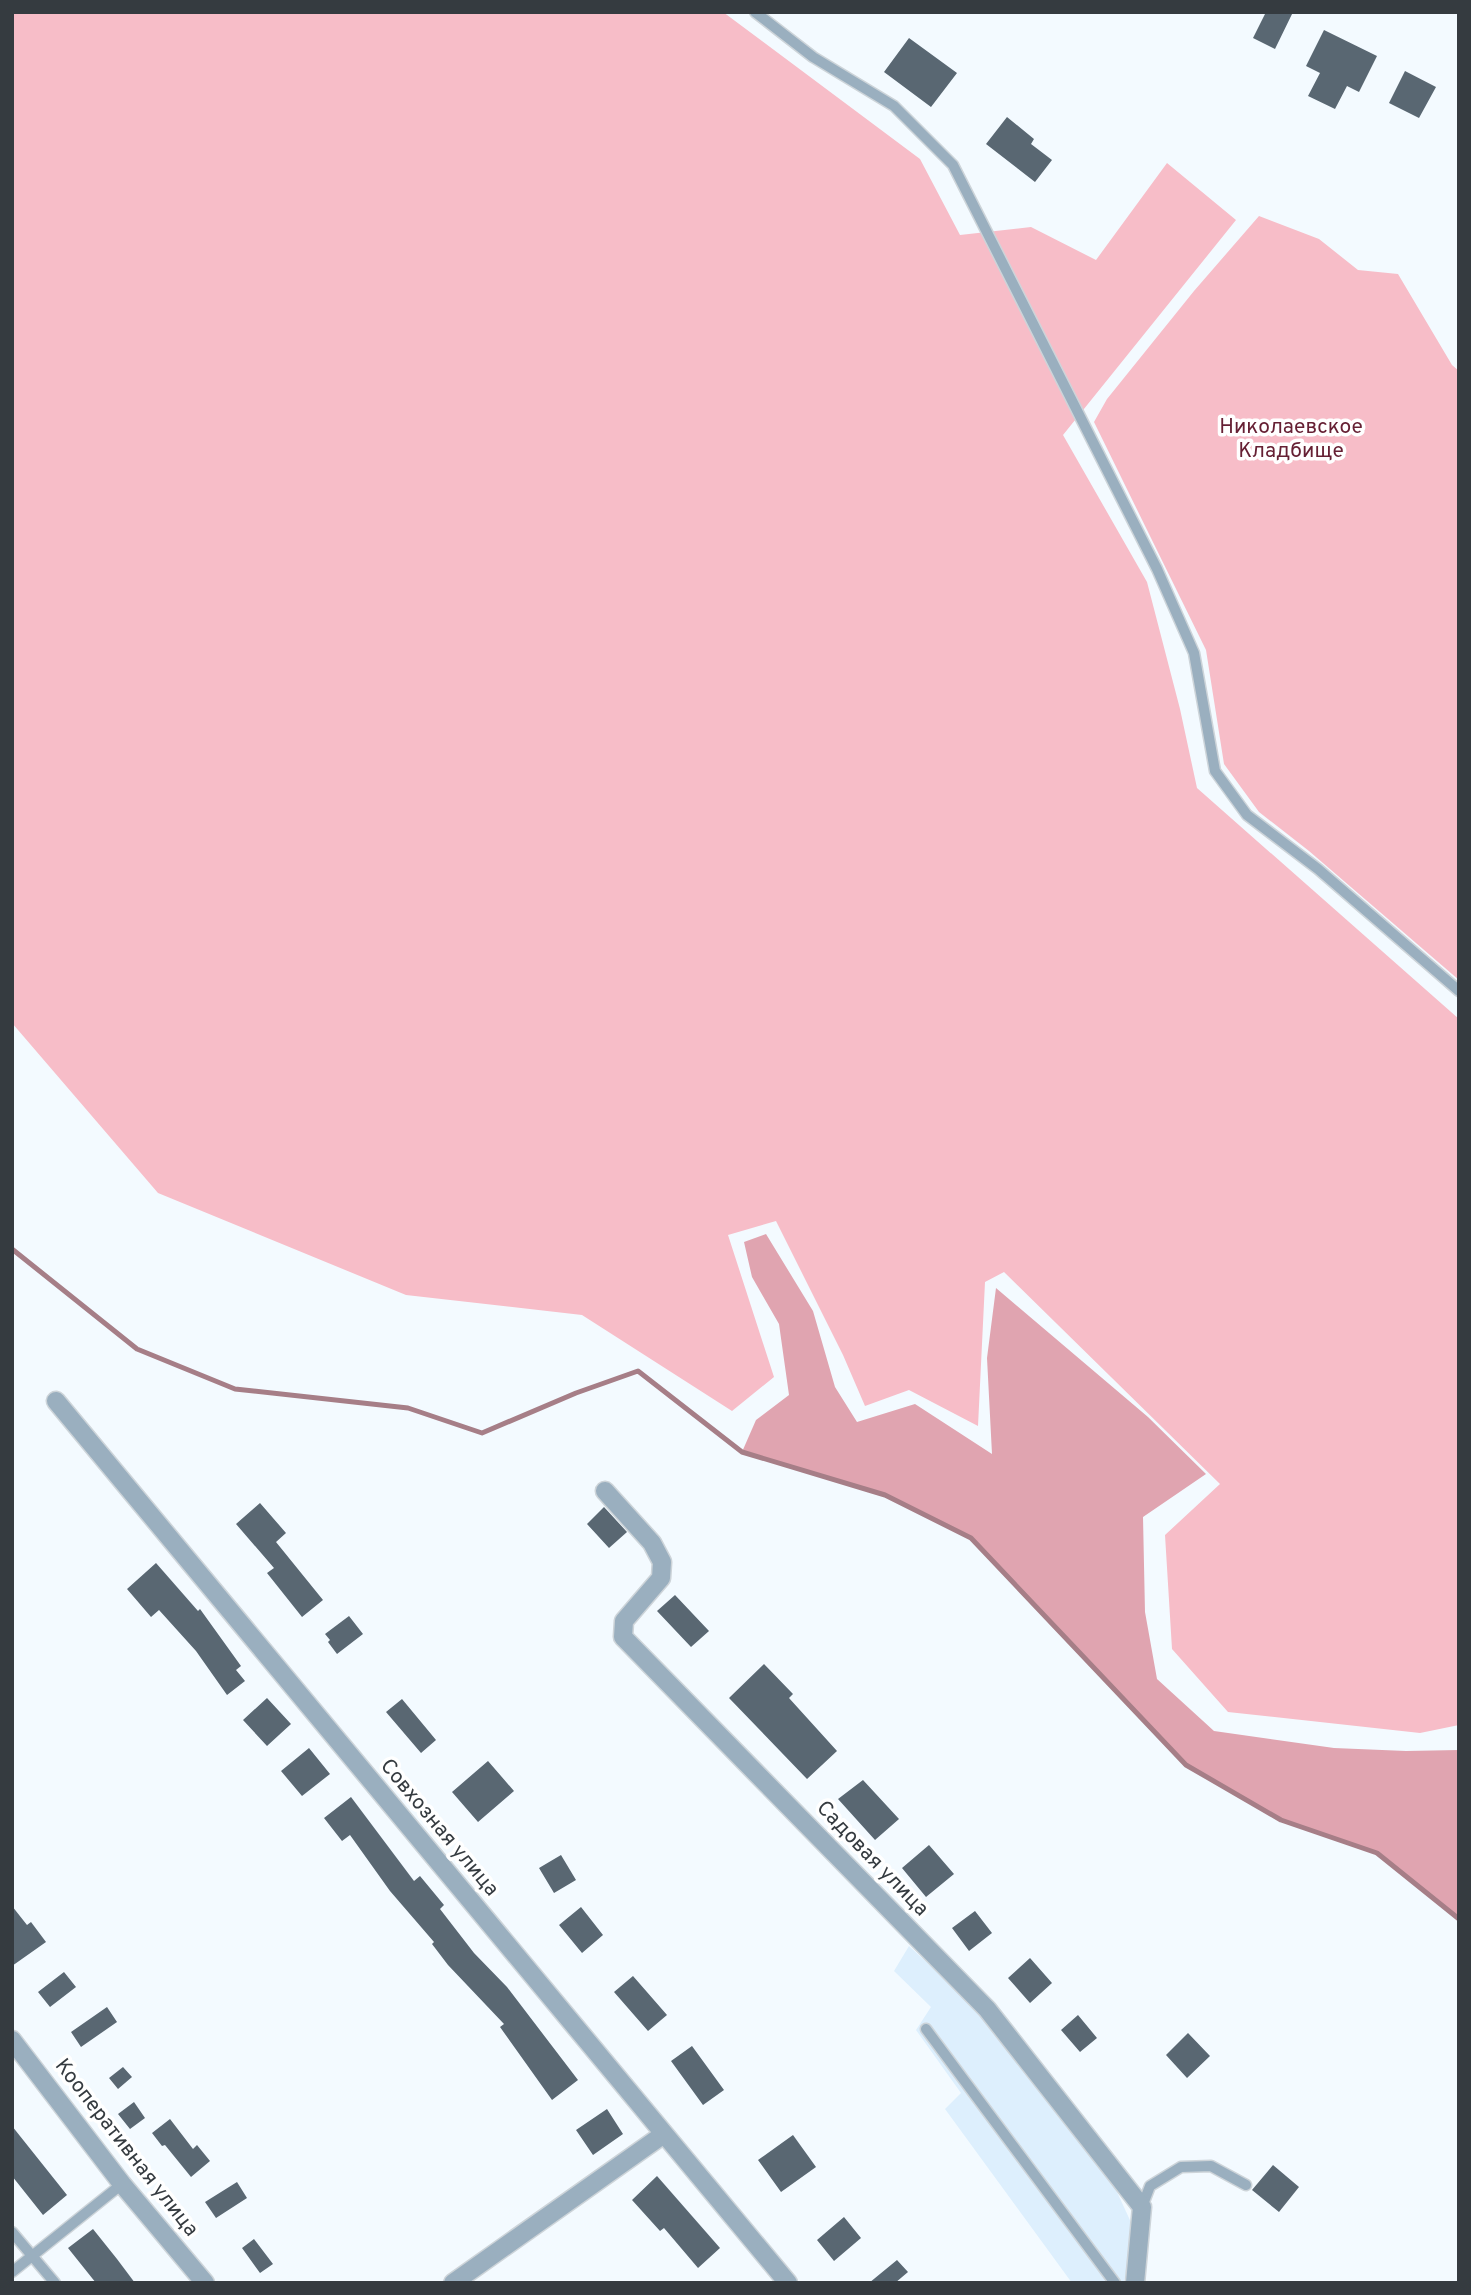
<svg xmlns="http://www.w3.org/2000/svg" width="1471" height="2295" font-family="Overpass,sans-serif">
<rect width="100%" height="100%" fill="#f3faff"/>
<path fill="#ddeffd" d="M909,1946L982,2013L1112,2181L1134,2229L1124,2283H1072L945,2109L961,2093L916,2030L931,2007L894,1971Z"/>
<path fill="#f7bdc8" d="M12,12H723L920,159L960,235L1031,227L1096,260L1167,163L1236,220L1063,435L1147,582L1180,709L1197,788L1459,1019V1725L1420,1733L1228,1712L1172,1649L1165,1535L1220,1484L1004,1272L985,1282L978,1426L909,1390L865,1406L843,1355L776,1221L728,1235L774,1377L732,1411L582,1315L406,1295L158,1193L12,1023Z
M1259,216L1319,239L1358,270L1398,274L1452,365L1459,371V980L1309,851L1259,812L1224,764L1206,650L1094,422L1107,399L1194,291Z"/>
<path fill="#e0a4b0" d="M766,1234L813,1311L835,1387L857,1422L915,1404L992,1454L987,1358L996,1288L1148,1417L1206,1474L1143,1517L1145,1612L1157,1679L1214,1731L1334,1748L1406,1751L1459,1750V1919L1377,1853L1281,1820L1186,1765L971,1538L885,1495L742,1452L756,1420L789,1395L779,1324L752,1277L744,1242Z"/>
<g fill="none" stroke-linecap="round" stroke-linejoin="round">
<path stroke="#a67e87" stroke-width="5" d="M12,1249L137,1349L235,1389L408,1408L482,1433L576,1393L638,1371L742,1452L885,1495L971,1538L1186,1765L1281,1820L1377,1853L1459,1919"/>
</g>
<path fill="#596772" d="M1266,12H1293L1275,49L1253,38Z
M1324,30L1377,56L1359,92L1347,86L1335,109L1308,96L1320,73L1306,66Z
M909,38L957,73L931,107L884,72Z
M1405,71L1436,87L1419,118L1389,103Z
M1007,117L1034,139L1031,144L1052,160L1035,182L986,144Z
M260,1503L286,1533L276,1542L323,1600L302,1617L267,1573L274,1568L236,1524Z
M604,1507L627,1532L609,1548L587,1524Z
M156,1563L198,1611L200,1609L241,1666L236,1670L245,1681L227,1695L196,1651L159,1610L151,1617L127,1589Z
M675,1595L709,1631L691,1647L657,1611Z
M349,1616L363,1634L337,1654L328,1642L330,1640L325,1634Z
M764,1664L793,1694L789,1698L837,1751L807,1779L729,1698Z
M267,1698L291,1724L267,1746L243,1720Z
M402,1699L436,1740L421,1753L386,1712Z
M309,1748L330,1774L302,1796L281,1771Z
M488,1761L514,1791L478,1822L452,1792Z
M863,1780L899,1819L875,1840L838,1799Z
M351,1797L414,1881L420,1876L444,1905L440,1909L474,1953L507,1987L578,2080L552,2100L500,2027L504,2024L448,1965L432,1944L434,1942L390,1891L350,1835L342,1841L324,1818Z
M929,1845L954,1874L926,1897L902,1868Z
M561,1855L576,1880L554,1893L539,1868Z
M12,1906L27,1925L31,1922L46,1942L12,1966Z
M581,1907L603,1935L582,1953L559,1925Z
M975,1911L992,1933L969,1951L952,1928Z
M1030,1958L1052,1983L1030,2003L1008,1978Z
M64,1972L76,1987L50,2007L38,1992Z
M633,1976L667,2015L648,2031L614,1992Z
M107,2007L117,2022L81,2047L71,2032Z
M1078,2015L1097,2038L1080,2052L1061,2030Z
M1188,2033L1210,2056L1187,2078L1166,2055Z
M692,2046L724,2090L703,2105L671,2061Z
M123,2067L132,2077L118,2089L109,2078Z
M134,2102L145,2118L130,2129L118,2114Z
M607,2109L623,2134L593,2155L576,2130Z
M170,2119L193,2149L197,2145L210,2161L191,2177L165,2145L162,2146L152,2133Z
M12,2126L67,2195L43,2215L12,2176Z
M793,2135L816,2167L781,2192L758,2160Z
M1273,2165L1299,2187L1279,2212L1252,2190Z
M657,2176L720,2248L698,2268L664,2228L660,2231L632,2200Z
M237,2182L247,2198L216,2218L205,2202Z
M844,2217L861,2238L834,2261L817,2240Z
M93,2229L117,2259L135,2283H96L68,2248Z
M254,2239L273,2264L260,2273L242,2248Z
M897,2260L908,2272L895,2283H869Z"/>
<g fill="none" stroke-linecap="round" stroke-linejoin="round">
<defs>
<path id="service" d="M755,12L813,57L894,106L953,165L1157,569L1194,653L1215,771L1247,815L1318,869L1459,991
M926,2029L1115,2283
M1142,2207L1150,2186L1181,2167L1211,2166L1246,2185
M12,2232L55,2283
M12,2272L122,2184"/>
<path id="minor" d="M56,1401L788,2283
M605,1491L652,1543L662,1562L661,1578L624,1621L623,1637L987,2009L1142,2207L1135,2283
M453,2283L664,2134"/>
<path id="tertiary" d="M12,2040L122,2184L205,2283"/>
</defs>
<use href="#service" stroke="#cdd4d9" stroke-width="13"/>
<use href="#minor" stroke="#cdd4d9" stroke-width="21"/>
<use href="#tertiary" stroke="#cdd4d9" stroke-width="21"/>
<use href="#service" stroke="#9aafbf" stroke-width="10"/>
<use href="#minor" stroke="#9aafbf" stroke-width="18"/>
<use href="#tertiary" stroke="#9aafbf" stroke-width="18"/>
</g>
<g text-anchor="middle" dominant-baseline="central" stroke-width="7" stroke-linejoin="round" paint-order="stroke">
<g font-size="21" fill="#662034" stroke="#fff">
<text x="1291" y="427">Николаевское<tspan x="1291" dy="24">Кладбище</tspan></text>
</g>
<g font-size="21" fill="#353b40" stroke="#fff">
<text transform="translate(439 1828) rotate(50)">Совхозная улица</text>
<text transform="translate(872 1859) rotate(46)">Садовая улица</text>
<text transform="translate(126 2148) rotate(52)">Кооперативная улица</text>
</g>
</g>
<rect width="1471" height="2295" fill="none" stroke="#353b40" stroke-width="28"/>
</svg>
